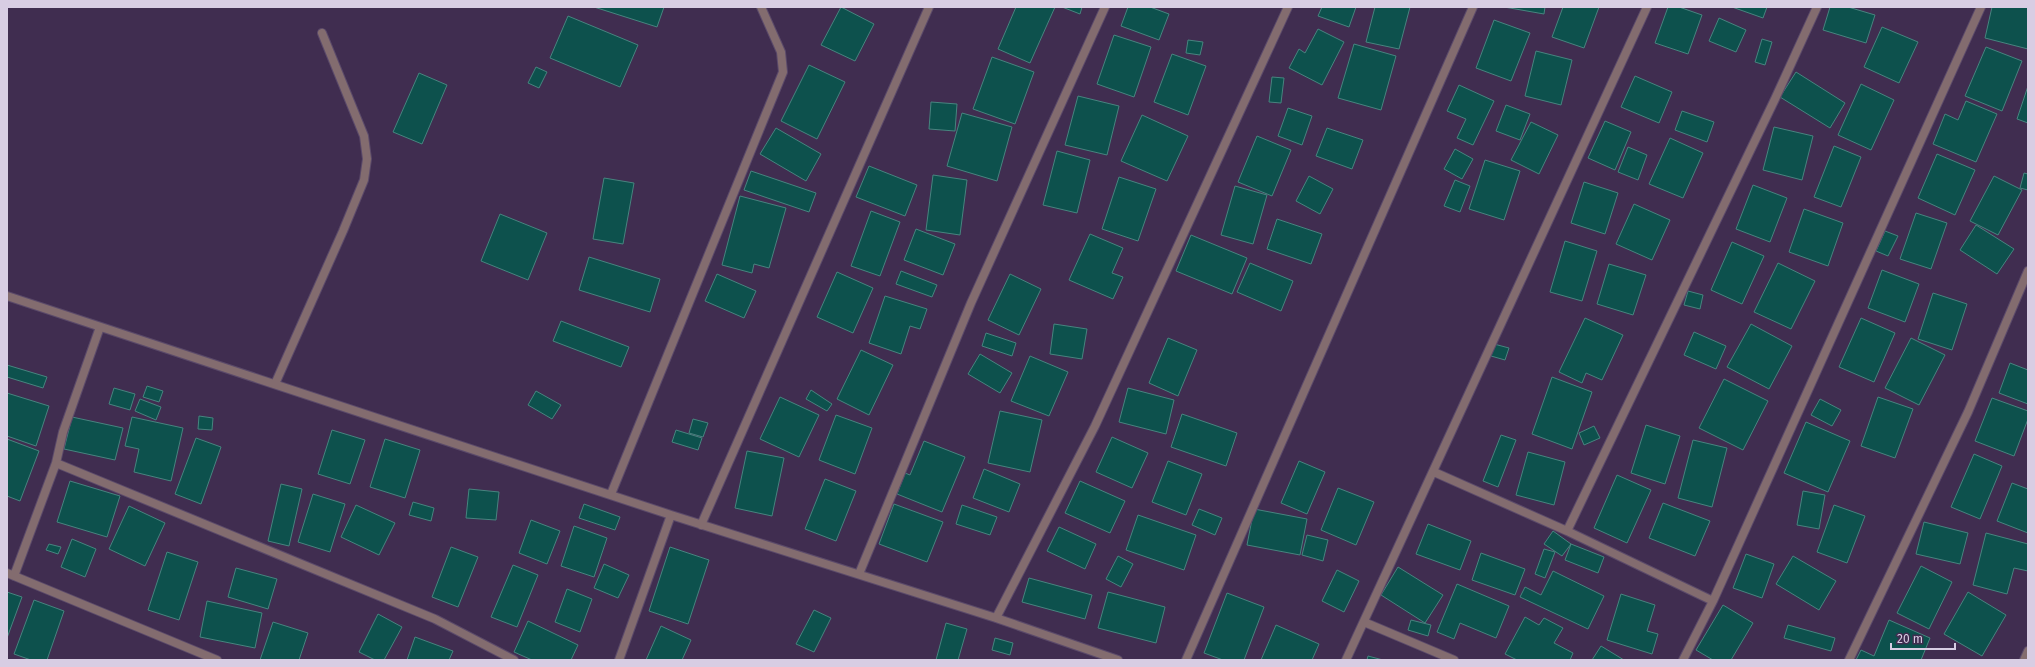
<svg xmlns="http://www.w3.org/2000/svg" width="2035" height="667" font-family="'Fira Sans',sans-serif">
<rect width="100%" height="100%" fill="#402d50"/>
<path fill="#0d514d" stroke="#47847f" d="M594,7H664L657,27Z
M841,7L874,24L855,61L821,45Z
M1016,7H1055L1030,63L998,49Z
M1062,7H1082L1080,14Z
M1128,7H1150L1169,14L1159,40L1121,26Z
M1322,7H1356L1349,27L1318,16Z
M1375,7H1410L1399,49L1366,42Z
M1504,7H1545L1544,14Z
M1563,7H1599L1584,48L1552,37Z
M1668,7H1679L1702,15L1688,54L1655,43Z
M1732,7H1767L1763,18Z
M1830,7H1848L1875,15L1866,43L1823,30Z
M1992,7H2028V49L1985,38Z
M568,16L638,45L620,87L550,58Z
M1719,18L1746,30L1736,52L1709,41Z
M1494,20L1530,33L1511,81L1476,68Z
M1882,27L1918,42L1899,83L1864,67Z
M1318,29L1344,42L1322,85L1289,68L1299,49L1305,53Z
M1114,35L1151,47L1134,97L1097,84Z
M1762,39L1772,42L1765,65L1755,62Z
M1188,40L1203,42L1200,55L1186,53Z
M1354,44L1396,56L1381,110L1338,98Z
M1986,47L2022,61L2002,111L1965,96Z
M1536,51L1572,60L1561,105L1525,96Z
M1172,54L1206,66L1188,115L1154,102Z
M992,57L1034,72L1015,124L973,109Z
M809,65L845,82L817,139L781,121Z
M536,67L547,72L539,88L528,83Z
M1796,72L1845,103L1830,128L1780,97Z
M419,73L447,85L422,144L393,132Z
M1635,76L1672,92L1659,123L1621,107Z
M1272,77L1284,78L1281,103L1269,102Z
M1861,84L1894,100L1871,150L1838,135Z
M1459,85L1494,101L1473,145L1457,138L1466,119L1447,111Z
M2028,86V123L2017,119Z
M1078,96L1119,106L1107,155L1065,145Z
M1966,101L1997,114L1976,162L1933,144L1945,114L1958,120Z
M931,102L957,104L955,131L929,129Z
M1506,105L1530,114L1520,140L1496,131Z
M1288,108L1312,116L1302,145L1278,136Z
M1682,111L1714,122L1707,142L1675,130Z
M962,113L1012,127L997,181L947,166Z
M1142,115L1188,136L1167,181L1121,161Z
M1605,121L1631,132L1615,170L1588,158Z
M1531,122L1558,135L1539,174L1511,160Z
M1774,127L1813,136L1802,180L1763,170Z
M776,128L821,154L806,181L760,154Z
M1327,128L1363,140L1352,169L1316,156Z
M1257,136L1291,150L1272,196L1238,182Z
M1670,138L1703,153L1683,198L1649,184Z
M1834,146L1861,157L1841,207L1814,197Z
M1628,147L1647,155L1638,180L1618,172Z
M1455,149L1473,159L1462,179L1444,169Z
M1057,151L1090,160L1077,213L1043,205Z
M1937,154L1975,170L1955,215L1918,198Z
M1485,160L1520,171L1504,220L1469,209Z
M869,166L917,185L905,216L856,197Z
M751,171L816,193L809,212L744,190Z
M2024,173L2028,174V190L2020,188Z
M933,175L967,180L960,235L926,230Z
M1309,176L1333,189L1320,214L1296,201Z
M1994,176L2022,190L1998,235L1970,221Z
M1119,177L1156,189L1138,241L1102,229Z
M604,178L634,183L623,244L593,239Z
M1455,180L1470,186L1460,212L1444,206Z
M1584,182L1618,193L1605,234L1571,223Z
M1753,185L1787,198L1770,242L1736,229Z
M1235,186L1267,195L1253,244L1221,235Z
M740,196L786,208L769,268L754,264L752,273L722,265Z
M1634,204L1670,220L1652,260L1616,244Z
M1804,209L1843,223L1828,266L1789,252Z
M871,211L900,222L880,276L851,266Z
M1916,213L1947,223L1931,269L1900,259Z
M500,214L547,233L528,280L481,261Z
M1277,219L1322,234L1311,264L1267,249Z
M1976,225L2014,249L1997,274L1960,250Z
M916,229L955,244L943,275L904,260Z
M1885,231L1898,236L1888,256L1876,251Z
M1090,234L1123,248L1112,273L1123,277L1113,299L1069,280Z
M1191,235L1247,258L1232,294L1176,271Z
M1565,241L1597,251L1582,301L1550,292Z
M1732,242L1764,256L1742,304L1711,290Z
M589,257L660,279L650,312L579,290Z
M1250,263L1293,281L1281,311L1237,292Z
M1778,263L1815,281L1791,329L1754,312Z
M1609,264L1646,275L1633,315L1597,304Z
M1882,270L1919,284L1905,322L1868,308Z
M901,271L937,285L932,297L896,284Z
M837,272L873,288L853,333L817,317Z
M717,274L756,291L744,318L705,301Z
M1010,274L1041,289L1019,335L988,320Z
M1688,291L1703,295L1700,309L1684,305Z
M1933,293L1967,304L1952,350L1918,339Z
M885,296L927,309L920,329L910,326L901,354L869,343Z
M1585,318L1623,335L1602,380L1586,373L1582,383L1559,372Z
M1861,318L1895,333L1874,382L1839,367Z
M561,321L629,347L621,367L553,341Z
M1054,324L1087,329L1082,359L1050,354Z
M1751,324L1792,346L1769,389L1727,367Z
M1694,332L1726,346L1716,369L1684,355Z
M986,333L1016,343L1012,356L982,346Z
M1168,338L1197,350L1178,396L1149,383Z
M1911,338L1945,355L1919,405L1885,388Z
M1494,344L1509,348L1505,360L1491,356Z
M861,350L893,365L869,415L837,399Z
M980,354L1012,373L1000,393L968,374Z
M1030,356L1068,372L1049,416L1011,401Z
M2010,363L2028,370V404L1999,393Z
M7,365L47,377L43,388L7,377Z
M1552,377L1592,392L1572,449L1532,434Z
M1724,379L1768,401L1743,450L1699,428Z
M147,386L163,391L159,402L143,397Z
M114,388L135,394L130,410L109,404Z
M1128,388L1174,400L1166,434L1119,422Z
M811,390L832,404L827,411L806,399Z
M536,391L561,405L552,419L528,405Z
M7,393L49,406L36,446L7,436Z
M780,397L819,415L799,457L760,439Z
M1878,397L1913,409L1895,458L1861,446Z
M1992,398L2028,411V419L2014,456L1975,441Z
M140,399L161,407L156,420L135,411Z
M1820,399L1841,410L1832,426L1811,415Z
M1000,411L1042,420L1030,472L988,463Z
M1182,414L1237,433L1226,466L1171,447Z
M836,415L872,428L855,474L819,460Z
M199,416L213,418L212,430L198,429Z
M72,417L123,428L115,460L64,449Z
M132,417L183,428L171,481L134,472L139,449L125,446Z
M693,419L708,423L703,437L689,433Z
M1806,422L1850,441L1828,492L1784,473Z
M1646,425L1680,436L1665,484L1631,473Z
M1594,426L1600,438L1584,445L1579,433Z
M332,430L365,440L350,484L318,474Z
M676,430L702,438L698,450L672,442Z
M1501,435L1516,440L1498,487L1483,481Z
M1112,437L1148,453L1132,488L1096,472Z
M196,438L221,447L201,504L175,494Z
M7,439L39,451L20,501L7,496Z
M385,439L420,450L405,498L370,487Z
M1693,440L1727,448L1712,507L1678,498Z
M924,441L965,457L942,512L897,494L905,473L910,475Z
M747,451L784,458L772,516L735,508Z
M1528,452L1565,462L1554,505L1516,495Z
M1974,454L2002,466L1980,519L1951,507Z
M1168,461L1202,474L1186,515L1152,502Z
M1299,461L1325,472L1307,514L1281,503Z
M984,469L1020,484L1009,512L973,498Z
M1617,475L1651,490L1627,543L1594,528Z
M825,479L856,491L836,541L805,529Z
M70,481L120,496L107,537L57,522Z
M1080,481L1125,501L1110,533L1065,513Z
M2012,483L2028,489V533L1997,521Z
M281,484L302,489L289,546L268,541Z
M1338,488L1374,502L1356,545L1321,530Z
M469,489L499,492L496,520L466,518Z
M1803,491L1825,495L1819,529L1797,525Z
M313,494L345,504L330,552L298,542Z
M413,502L434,508L431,521L409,515Z
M1663,503L1710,521L1695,556L1649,538Z
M584,504L620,517L615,530L579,518Z
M894,504L943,522L927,562L879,544Z
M356,505L395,523L379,555L341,537Z
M962,505L997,517L990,535L956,524Z
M1834,505L1865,516L1847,563L1817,552Z
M129,506L165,523L145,566L109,549Z
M1199,509L1222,518L1215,535L1192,525Z
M1254,509L1307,519L1300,555L1247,545Z
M1138,515L1196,535L1184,570L1126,550Z
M531,520L560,531L547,564L519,553Z
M1924,522L1968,533L1960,564L1916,554Z
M1428,524L1471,541L1460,570L1416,554Z
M574,526L607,538L594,577L561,566Z
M1059,527L1096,544L1085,569L1047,551Z
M1553,531L1571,544L1562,556L1544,544Z
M1986,533L2028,544V571L2014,568L2007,594L1973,585Z
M1307,535L1328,540L1323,561L1302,555Z
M72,539L96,549L85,577L61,567Z
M49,544L61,547L58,554L46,550Z
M1571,544L1604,557L1598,573L1565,560Z
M451,547L478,557L458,607L432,597Z
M670,547L709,560L688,624L649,611Z
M1544,549L1555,552L1545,578L1535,574Z
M167,552L198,562L179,620L148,610Z
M1481,553L1525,569L1515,595L1472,580Z
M1746,554L1774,564L1762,598L1733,588Z
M1118,556L1133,564L1121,587L1106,579Z
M1793,556L1836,581L1819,610L1776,584Z
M604,564L629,575L618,598L594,588Z
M513,565L538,575L517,627L491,617Z
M1921,566L1952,582L1929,629L1897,613Z
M1398,567L1443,595L1425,623L1381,595Z
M236,568L277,579L268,609L228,597Z
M1337,570L1359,581L1344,612L1322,601Z
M1553,571L1604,596L1588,629L1520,597L1525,587L1541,595Z
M1029,578L1092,595L1085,619L1022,602Z
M1457,584L1509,606L1496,638L1460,623L1454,639L1437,632Z
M567,589L592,599L580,632L555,622Z
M7,592L22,597L7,638Z
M1108,592L1165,607L1156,643L1098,628Z
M1968,592L2006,615L1982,656L1944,634Z
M1227,593L1264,607L1244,660H1223L1204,653Z
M1621,594L1655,605L1647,631L1658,634L1652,654L1607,640Z
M34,600L64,611L47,660H31L14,654Z
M207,601L262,613L255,648L200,637Z
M1723,605L1753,623L1731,660H1713L1696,650Z
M814,610L831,618L814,652L796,644Z
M378,614L402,627L384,660H375L359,652Z
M1525,617L1539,625L1544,618L1563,628L1554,643L1573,653L1570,660H1517L1505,654Z
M1411,620L1431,625L1428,636L1408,630Z
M1889,620L1930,638L1921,660H1856L1861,650L1874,656Z
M528,621L578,645L571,660H532L514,652Z
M273,622L308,633L299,660H260Z
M946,623L967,629L958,660H936Z
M1276,625L1319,644L1312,660H1261Z
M1788,625L1835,638L1831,651L1784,638Z
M661,626L691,640L682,660H646Z
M415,637L453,651L449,660H407Z
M995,638L1013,643L1010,655L992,650Z
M1601,646L1624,660H1592Z
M1368,656L1383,660H1367Z"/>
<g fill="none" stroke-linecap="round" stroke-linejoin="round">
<defs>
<path id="minor" d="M7,296L671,515L996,618L1118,660
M275,384L343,231L364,180L367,159L364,136L322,33
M56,463L435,619L514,660
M1434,472L1567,531L1713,601
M611,494L783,72L781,52L761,7
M701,525L929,7
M1567,531L1775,99L1817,7
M7,573L217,660
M859,574L971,303L1105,7
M14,576L56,463L63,432L100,327
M996,618L1095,426L1288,7
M1364,622L1454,660
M619,660L671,515
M1186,660L1473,7
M1346,660L1647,7
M1683,660L1713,601L1981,7
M1849,660L1968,412L2028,271
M2024,660L2028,651"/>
</defs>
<use href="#minor" stroke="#5b4a6a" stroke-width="10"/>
<use href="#minor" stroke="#836c6f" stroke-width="8"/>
</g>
<rect width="2035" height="667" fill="none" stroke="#d8cde3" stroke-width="16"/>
<path d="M1891 643v6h64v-6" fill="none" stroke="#d8cde3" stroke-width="2"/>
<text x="1897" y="643" font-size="12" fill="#d8cde3" stroke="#402d50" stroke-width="3" paint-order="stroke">20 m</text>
</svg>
